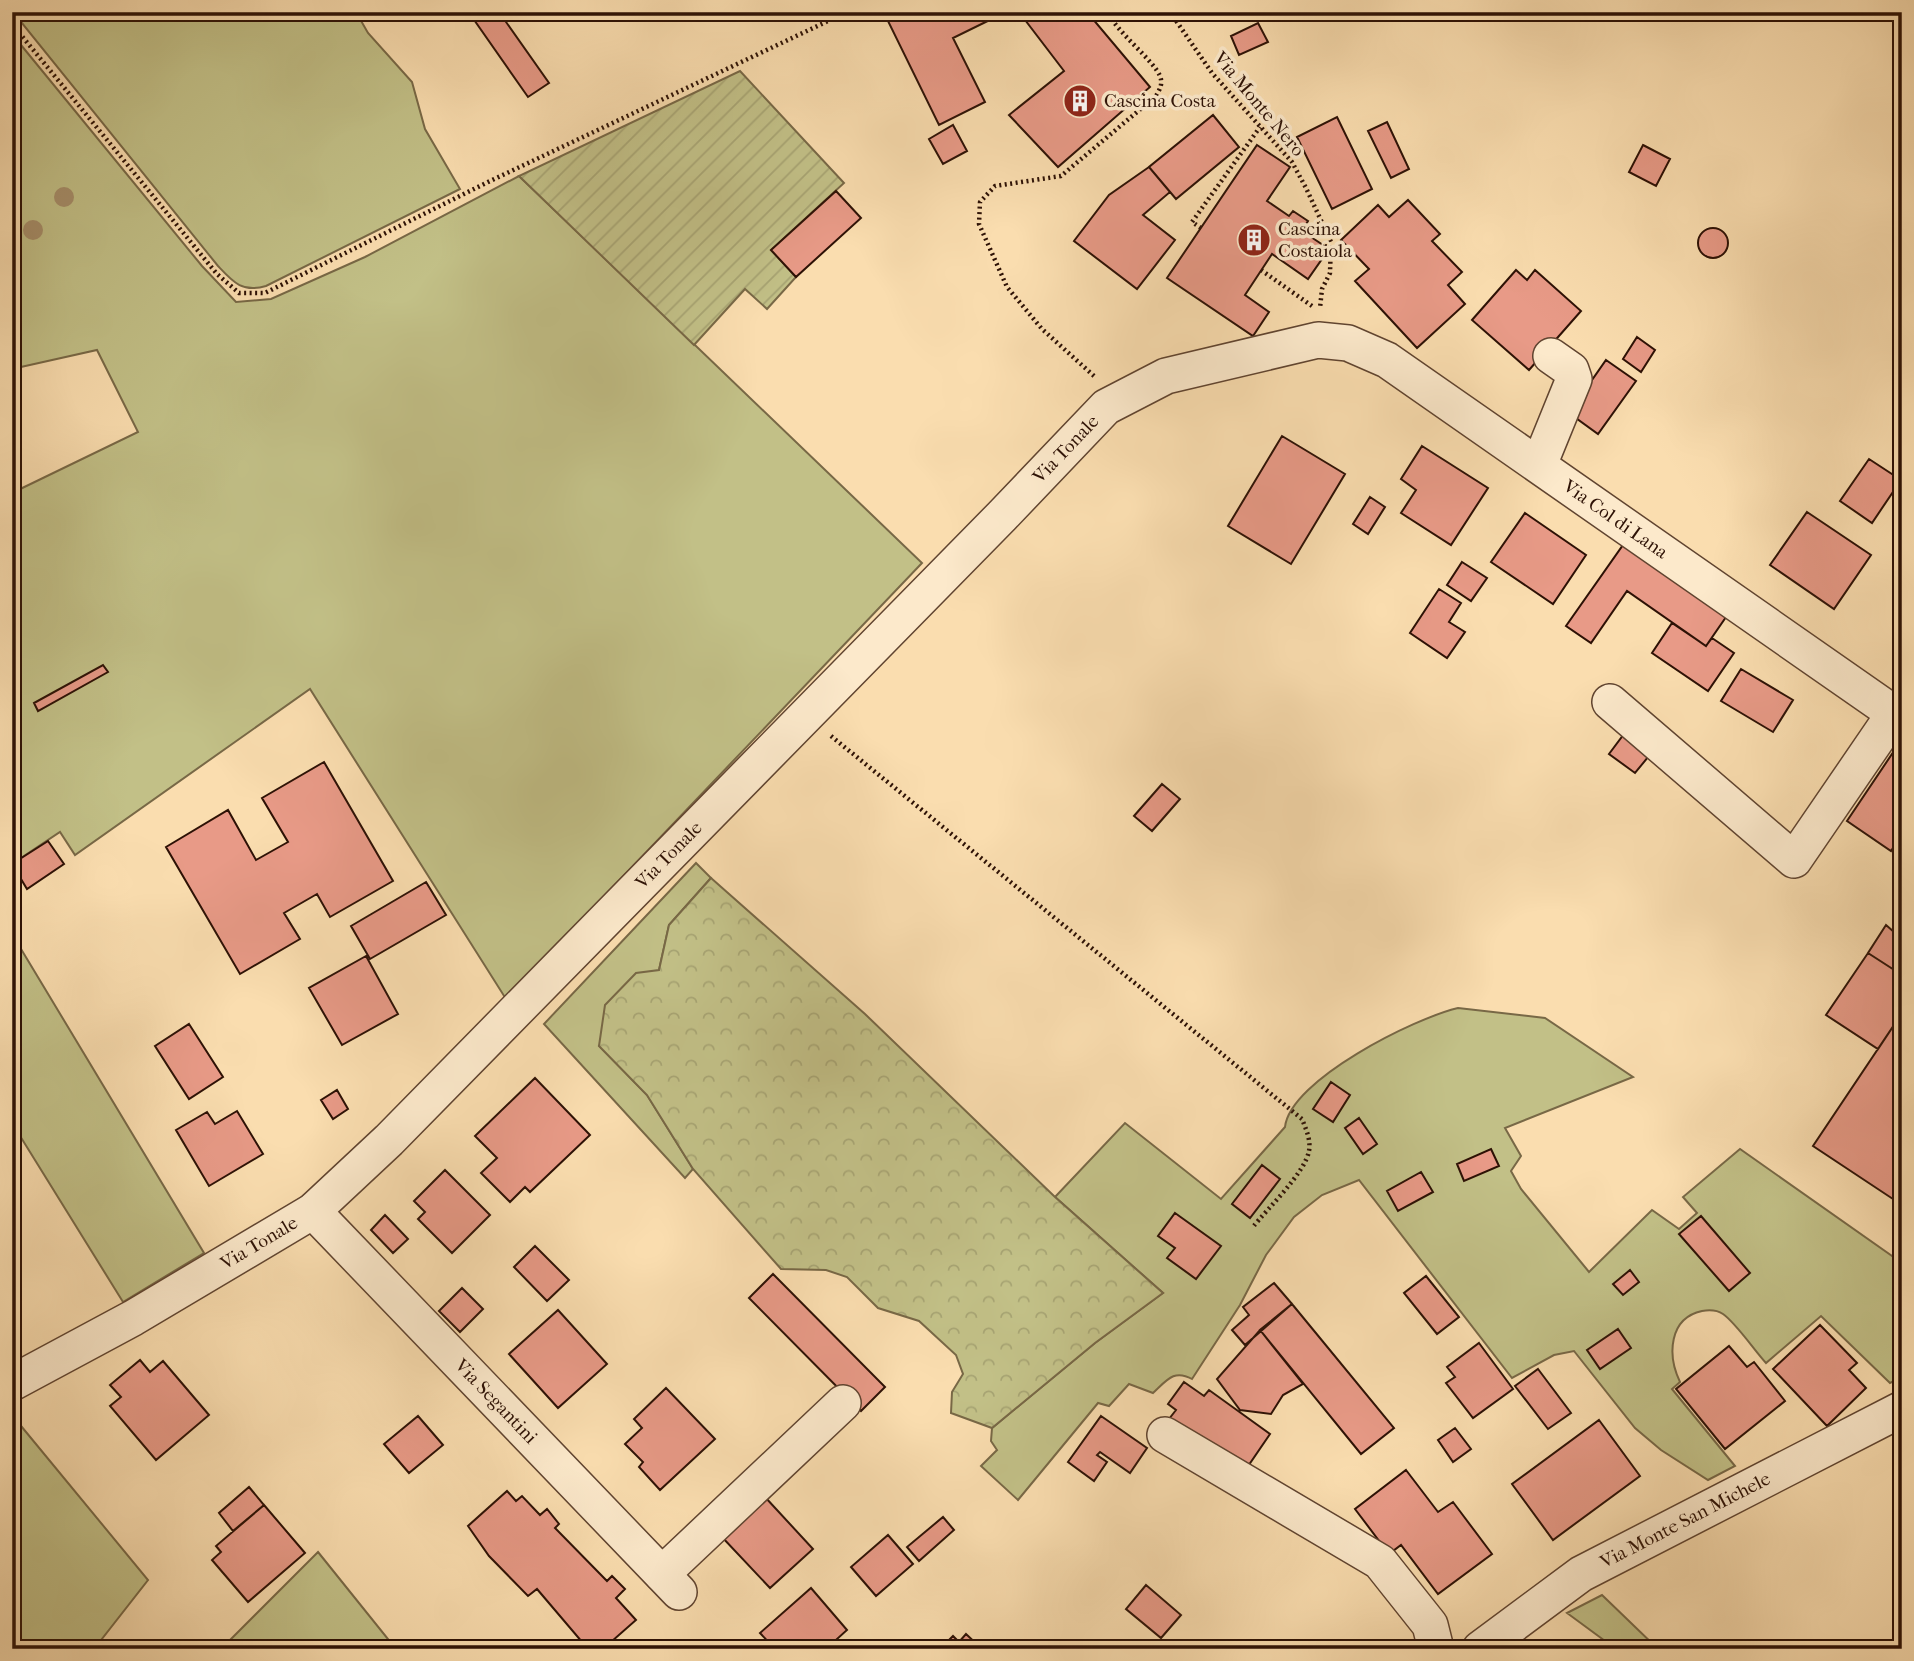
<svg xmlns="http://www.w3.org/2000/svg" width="1914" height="1661" font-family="'IM FELL French Canon',serif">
<defs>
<pattern id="forest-crowns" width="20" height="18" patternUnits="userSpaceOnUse" patternTransform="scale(1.75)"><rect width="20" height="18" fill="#c2c087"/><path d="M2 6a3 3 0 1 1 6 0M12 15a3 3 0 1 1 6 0" fill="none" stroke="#a7a473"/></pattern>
<pattern id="garden-furrows" width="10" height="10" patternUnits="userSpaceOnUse" patternTransform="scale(1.75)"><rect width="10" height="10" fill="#c2c087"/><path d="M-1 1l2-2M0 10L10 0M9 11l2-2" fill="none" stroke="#a7a473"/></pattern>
</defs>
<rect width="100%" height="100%" fill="#faddaf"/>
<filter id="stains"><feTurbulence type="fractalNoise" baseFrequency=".00286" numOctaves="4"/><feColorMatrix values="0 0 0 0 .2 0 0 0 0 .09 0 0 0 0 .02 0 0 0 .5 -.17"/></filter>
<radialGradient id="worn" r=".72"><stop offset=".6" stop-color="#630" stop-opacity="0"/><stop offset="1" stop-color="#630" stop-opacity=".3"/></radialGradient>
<path fill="#c2c087" stroke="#786846" stroke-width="2" d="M13,12H356L368,33L412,82L425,129L460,189L266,286C242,293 233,282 218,266Z
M12,34L202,266L236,302L271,299L365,257L519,176L922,563L506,999L310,689L75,855L60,832L12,864V493L138,432L97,350L12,369Z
M696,863L711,878L669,925L659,970L599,1046L647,1095L693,1169L685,1178L544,1024Z
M12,934L204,1253L123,1302L12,1123Z
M1458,1008L1545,1018L1633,1077L1505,1128L1521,1156L1511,1171L1521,1189L1589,1272L1652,1210L1679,1229L1697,1213L1683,1197L1740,1149L1902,1263V1377L1890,1383L1821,1316L1766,1363C1754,1350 1736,1323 1723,1314C1717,1310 1708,1310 1702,1311C1669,1318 1667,1355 1680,1382L1672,1389L1735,1466L1708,1480L1661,1450L1635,1428L1574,1351L1554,1355L1512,1378L1359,1180L1322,1195L1294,1217L1266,1255L1240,1305L1192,1379C1174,1369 1167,1380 1153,1393L1129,1384L1109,1406L1098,1403L1018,1500L981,1466L997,1450L991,1441L992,1428L1095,1343L1163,1293L1055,1197L1125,1123L1221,1199L1285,1127C1290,1080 1415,1018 1458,1008Z
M12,1415L148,1580L94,1649H12Z
M318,1552L396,1649H221Z
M1602,1595L1658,1649H1616L1567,1613Z"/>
<path fill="url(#forest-crowns)" stroke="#786846" stroke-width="2" d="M711,878L865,1014L1055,1197L1163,1293L1095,1343L992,1428L951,1413L952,1392L963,1374L956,1355L919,1321L878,1308L847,1277L826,1270L781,1269L693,1169L647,1095L599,1046L605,1005L636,973L659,970L669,925Z"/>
<path fill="url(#garden-furrows)" stroke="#786846" stroke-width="2" d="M740,71L844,183L771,250L796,277L767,309L745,289L694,345L519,176Z"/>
<path fill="#e89a87" stroke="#2d1105" stroke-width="2" d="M473,12H499L549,83L528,97L470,14Z
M900,12H1006L953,38L985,102L939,125L887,19Z
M1019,12H1087L1150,87L1058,167L1009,115L1064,71Z
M1258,23L1268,42L1239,55L1231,36Z
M1213,115L1239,147L1176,199L1149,167Z
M1337,117L1372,189L1332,209L1297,137Z
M1387,122L1409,169L1391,178L1368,131Z
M953,125L967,151L943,164L929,139Z
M1257,145L1290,167L1267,201L1289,216L1293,211L1308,221L1302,231L1329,249L1308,279L1272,254L1245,295L1269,312L1253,336L1167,278Z
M1643,145L1670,159L1656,186L1629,172Z
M1149,167L1170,192L1143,215L1175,240L1137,289L1074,241L1109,195Z
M836,191L861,218L796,277L771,250Z
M1408,200L1440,234L1432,241L1462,272L1448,285L1465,304L1417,348L1355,281L1369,269L1341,240L1378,205L1389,217Z
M1698 243a15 15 0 1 1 30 0a15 15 0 1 1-30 0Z
M1516,270L1527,280L1535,270L1581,311L1529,370L1472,320Z
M1637,337L1655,350L1641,372L1623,359Z
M1606,360L1636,381L1598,434L1569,413Z
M1282,436L1345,474L1291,564L1228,526Z
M1422,446L1488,488L1451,545L1401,513L1416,490L1401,479Z
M1869,459L1901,480L1872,523L1840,501Z
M1370,497L1385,507L1368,534L1353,524Z
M1807,512L1871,555L1834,609L1770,565Z
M1525,513L1586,555L1553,604L1491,562Z
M1623,545L1726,617L1706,646L1627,591L1591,643L1566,626Z
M1462,562L1487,578L1471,601L1447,585Z
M1439,589L1461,603L1449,622L1465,632L1447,658L1410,633Z
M1672,623L1706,646L1712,638L1734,653L1708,691L1652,653Z
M103,665L108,672L38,711L34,703Z
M1741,669L1793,700L1773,732L1721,701Z
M1627,730L1653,751L1635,773L1609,754Z
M1900,742L1902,834L1891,851L1847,821Z
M324,762L393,881L330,917L317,894L284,913L300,939L240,974L166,847L228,810L256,860L288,842L262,798Z
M1162,784L1180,799L1152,831L1134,816Z
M48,841L64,864L27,889L12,864Z
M426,882L446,915L370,959L351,926Z
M1886,925L1902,939V975L1868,953Z
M1868,953L1902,975V1013L1878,1049L1826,1015Z
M366,956L398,1014L342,1045L309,988Z
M1902,1013V1205L1813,1146Z
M189,1024L223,1077L189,1099L155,1046Z
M535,1078L590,1135L530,1192L525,1187L510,1202L481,1173L497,1158L475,1136Z
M1331,1082L1350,1095L1333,1122L1313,1109Z
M337,1090L348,1109L333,1119L321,1100Z
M237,1111L263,1154L209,1186L176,1130L207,1112L215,1124Z
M1359,1118L1377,1144L1363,1154L1345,1128Z
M1491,1149L1499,1166L1464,1181L1457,1164Z
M1262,1165L1280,1179L1250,1218L1232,1204Z
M445,1170L490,1215L452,1253L418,1219L425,1212L414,1201Z
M1421,1172L1433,1192L1398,1211L1387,1191Z
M1175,1213L1221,1246L1196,1279L1167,1258L1175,1248L1158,1236Z
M385,1215L408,1239L393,1253L371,1230Z
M1701,1216L1750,1273L1729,1291L1679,1234Z
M535,1246L569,1280L547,1301L514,1267Z
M1630,1270L1639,1282L1623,1295L1613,1284Z
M773,1274L885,1387L861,1411L749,1298Z
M1426,1276L1459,1317L1437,1334L1404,1293Z
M1274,1283L1292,1304L1245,1345L1232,1330L1249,1315L1243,1307Z
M462,1288L483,1309L460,1332L439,1311Z
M1292,1304L1394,1428L1361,1454L1260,1330Z
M558,1310L607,1364L558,1408L509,1354Z
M1820,1325L1857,1363L1849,1370L1866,1388L1827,1426L1773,1369Z
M1618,1329L1631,1348L1600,1369L1587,1350Z
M1260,1330L1303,1384L1283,1395L1271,1414L1240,1410L1217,1379Z
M1479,1343L1513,1389L1473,1418L1446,1383L1455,1377L1447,1367Z
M1729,1346L1747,1367L1754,1362L1785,1401L1725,1449L1676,1389Z
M140,1360L150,1372L163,1361L209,1415L156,1460L110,1406L121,1397L110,1385Z
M1538,1369L1571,1413L1548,1429L1515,1386Z
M1184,1382L1204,1396L1209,1390L1270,1434L1244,1472L1169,1419L1176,1410L1168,1404Z
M666,1388L715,1439L660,1490L639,1467L643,1462L625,1444L642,1428L634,1419Z
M418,1416L443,1445L409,1473L384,1444Z
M1101,1416L1147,1448L1130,1473L1100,1452L1097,1455L1107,1462L1094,1481L1068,1462Z
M1599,1420L1640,1476L1553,1540L1512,1484Z
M1455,1428L1471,1449L1453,1462L1438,1440Z
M1406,1470L1438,1512L1453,1502L1492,1554L1438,1594L1401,1545L1389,1554L1355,1509Z
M249,1487L264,1505L233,1531L219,1513Z
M507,1491L516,1501L522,1496L540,1515L547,1509L559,1524L555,1528L607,1581L612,1576L625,1589L616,1598L636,1620L603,1649H588L537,1589L528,1596L489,1556L468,1526Z
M765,1497L813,1549L770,1588L721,1536Z
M264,1505L305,1553L248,1602L212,1560L221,1552L216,1546Z
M943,1517L954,1530L919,1561L907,1547Z
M888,1535L913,1564L876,1596L851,1567Z
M1146,1585L1181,1615L1161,1638L1126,1609Z
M811,1588L847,1630L826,1649H775L760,1633Z
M966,1634L982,1649H940L953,1636L959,1642Z"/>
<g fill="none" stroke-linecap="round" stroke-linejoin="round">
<defs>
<g id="minor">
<path d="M1539,465L1574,379L1571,370L1551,356"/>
<path d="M1610,702L1794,860L1894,714"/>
<path id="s1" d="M313,1211L679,1592"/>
<path id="s2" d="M12,1383L133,1318L313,1211L389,1140L1002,516L1106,407L1166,376L1318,340L1348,343L1387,360L1902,719"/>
<path d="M1165,1435L1380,1562L1430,1625L1436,1649"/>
<path d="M662,1574L843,1403"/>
<path id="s3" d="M1480,1649L1581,1574L1902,1409"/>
</g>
</defs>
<use href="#minor" stroke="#604430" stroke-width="38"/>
<path stroke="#2d1105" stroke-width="4.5" stroke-dasharray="2 3.5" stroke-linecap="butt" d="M1170,12L1212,73L1292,162L1306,188L1331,242L1330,273L1322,289L1320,308
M12,24L217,274L239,293H265L488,182L847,12
M1201,228L1192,222L1260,127
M1261,270L1312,306
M1094,376L1042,329L1007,287L979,224L980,202L995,186L1061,176L1156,96C1160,89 1163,84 1160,76C1153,60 1119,34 1107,12
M831,736L1302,1119C1306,1129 1311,1140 1309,1151C1305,1173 1267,1209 1253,1227"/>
<use href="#minor" stroke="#fce9cb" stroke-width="35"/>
</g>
<g fill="#a68e6a">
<circle cx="64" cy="197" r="10"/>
<circle cx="33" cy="230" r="10"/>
</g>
<defs>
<symbol id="building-disc" viewBox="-11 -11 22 22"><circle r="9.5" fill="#8f2418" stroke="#fce9cb"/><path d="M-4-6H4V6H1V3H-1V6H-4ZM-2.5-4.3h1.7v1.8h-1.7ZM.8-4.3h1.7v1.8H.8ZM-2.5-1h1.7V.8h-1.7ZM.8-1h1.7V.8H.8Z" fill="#fff"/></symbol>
</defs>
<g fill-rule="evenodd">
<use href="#building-disc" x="1061" y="82" width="38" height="38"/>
<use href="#building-disc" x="1235" y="221" width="38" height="38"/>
</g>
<g text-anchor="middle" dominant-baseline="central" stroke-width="7" stroke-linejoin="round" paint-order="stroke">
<g font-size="19" fill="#2d1105" stroke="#fce9cb" text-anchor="start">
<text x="1104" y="101">Cascina Costa</text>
<text x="1278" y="229">Cascina<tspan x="1278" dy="22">Costaiola</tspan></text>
</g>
<g font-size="19" fill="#2d1105" stroke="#fce9cb">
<text transform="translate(1259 104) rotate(50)">Via Monte Nero</text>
<text stroke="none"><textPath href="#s2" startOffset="1418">Via Tonale</textPath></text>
<text stroke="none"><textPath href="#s2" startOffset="2051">Via Col di Lana</textPath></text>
<text stroke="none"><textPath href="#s2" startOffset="850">Via Tonale</textPath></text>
<text stroke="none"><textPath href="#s2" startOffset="284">Via Tonale</textPath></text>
<text stroke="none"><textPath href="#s1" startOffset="264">Via Segantini</textPath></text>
<text stroke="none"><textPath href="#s3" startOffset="243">Via Monte San Michele</textPath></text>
</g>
</g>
<rect width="1914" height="1661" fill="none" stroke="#faddaf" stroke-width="42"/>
<rect x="14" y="14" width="1886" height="1633" fill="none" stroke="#2d1105" stroke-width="3.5"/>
<rect x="21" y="21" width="1872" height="1619" fill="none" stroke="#2d1105" stroke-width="2"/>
<rect width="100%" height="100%" filter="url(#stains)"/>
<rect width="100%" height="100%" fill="url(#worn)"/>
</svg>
